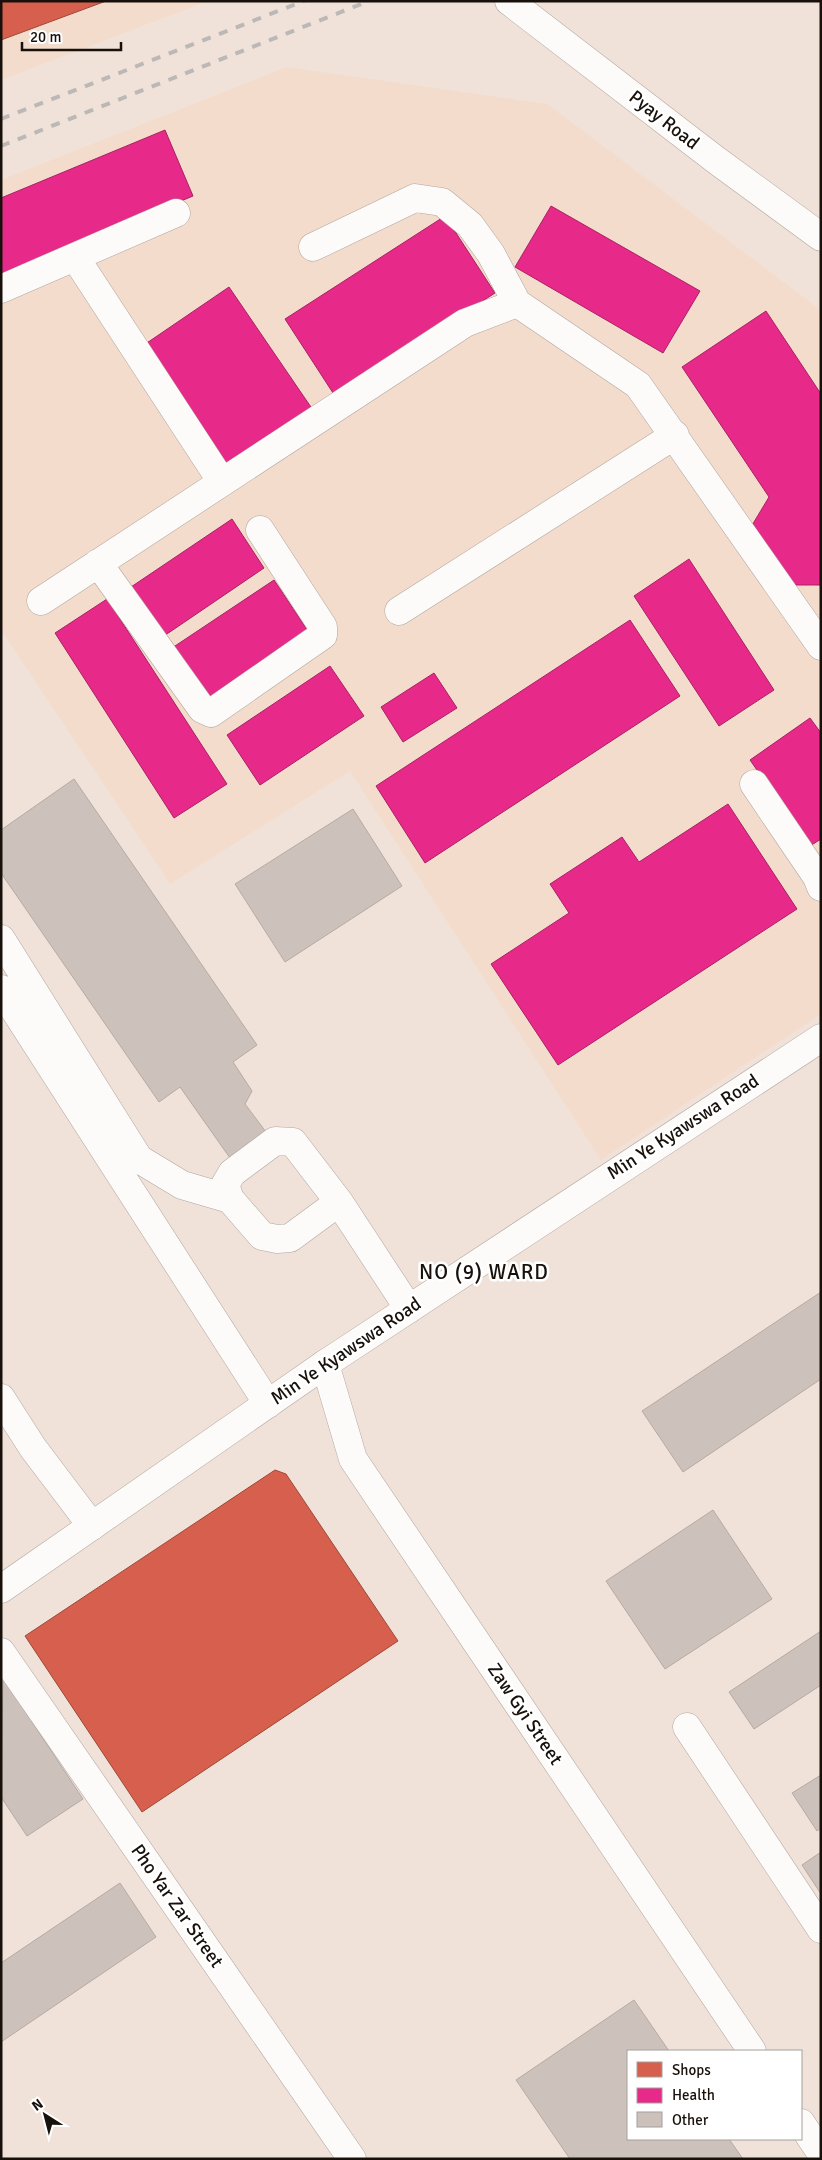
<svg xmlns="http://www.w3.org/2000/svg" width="822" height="2160" font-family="Signika,sans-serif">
<rect width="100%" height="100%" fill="#f0e2d9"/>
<path fill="#f4dccd" d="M1,1H208L1,80Z
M287,67L547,104L821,310V1014L601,1160L350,771L170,884L1,630V180Z"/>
<path fill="#d6604d" stroke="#9d4839" d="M1,1H106L1,40Z
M275,1470L286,1474L398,1641L142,1812L25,1636Z"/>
<path fill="#e7298a" stroke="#a92264" d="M165,130L193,196L1,276V198Z
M551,206L700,291L663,353L515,267Z
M445,216L495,293L335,396L285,319Z
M229,287L315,413L225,475L138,349Z
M766,311L821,394V585H786L751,527L769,497L682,367Z
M232,519L264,568L161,638L128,589Z
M689,559L774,690L719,726L634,596Z
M274,580L308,631L204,701L169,650Z
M107,599L227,784L174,818L55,633Z
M630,620L680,696L425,863L376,786Z
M330,666L364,716L260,785L227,735Z
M434,673L457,708L403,742L381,707Z
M810,718L821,733V839L810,846L750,760Z
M728,804L797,909L558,1065L491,964L569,913L550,884L622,837L639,862Z"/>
<path fill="#cdc2bb" stroke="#b5aaa4" d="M74,779L257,1045L233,1062L252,1091L245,1104L266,1132L230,1158L180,1087L159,1102L1,873V830Z
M353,809L402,886L285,962L235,884Z
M821,1292V1379L683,1472L642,1411Z
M713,1510L772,1599L665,1669L606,1581Z
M821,1631V1685L754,1729L729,1692Z
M3,1678L83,1799L27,1836L1,1797Z
M821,1775V1828L817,1831L792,1793Z
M821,1852V1894L802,1865Z
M120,1883L156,1937L1,2042V1963Z
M634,2000L669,2051H628V2139H729L743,2159H570L516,2080Z"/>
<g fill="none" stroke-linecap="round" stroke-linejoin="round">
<defs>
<path id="minor" d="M313,247L415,198L442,202L470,225L491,254L517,303
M75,257L222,482
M1,289L176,213
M98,563L202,709L211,713L323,635V627L260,530
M41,601L465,323L517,303L638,385L821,646
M399,611L675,435
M754,784L817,877L821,887
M1,939L139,1159L182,1185L230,1199
M1,989L268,1404
M339,1202L290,1238L277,1239L262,1236L230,1199L225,1185L232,1173L275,1141L293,1142L339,1202L409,1309
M325,1364L353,1459L752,2051
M1,1398L33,1448L92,1526
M1,1652L352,2159
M687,1727L821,1929
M801,2123L821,2153"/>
<path id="major" d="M1,1589L325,1364L821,1038"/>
<path id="highway" d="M509,1L716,160L821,237"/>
</defs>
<use href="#minor" stroke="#b0a69f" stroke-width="29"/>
<use href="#major" stroke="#b0a69f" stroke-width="29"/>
<use href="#highway" stroke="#b0a69f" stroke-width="29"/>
<use href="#minor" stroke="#fdfbf9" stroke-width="28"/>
<use href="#major" stroke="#fdfbf9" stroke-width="28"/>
<use href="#highway" stroke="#fdfbf9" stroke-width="28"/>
<path stroke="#bcb8b6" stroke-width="4" stroke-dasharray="9 9" stroke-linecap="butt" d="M1,119L304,1
M1,146L369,1"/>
</g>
<g text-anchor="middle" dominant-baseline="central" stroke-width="5" stroke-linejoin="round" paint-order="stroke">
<g font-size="19" fill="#18100b" stroke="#fff">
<text transform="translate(664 120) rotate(38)">Pyay Road</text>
<text transform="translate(683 1127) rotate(-33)">Min Ye Kyawswa Road</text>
<text transform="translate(346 1351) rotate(-34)">Min Ye Kyawswa Road</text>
<text transform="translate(525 1714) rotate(56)">Zaw Gyi Street</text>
<text transform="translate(177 1906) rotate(55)">Pho Yar Zar Street</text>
</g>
<g font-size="21" letter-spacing="1" fill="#18100b" stroke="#fff">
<text x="484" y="1272">NO (9) WARD</text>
</g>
</g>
<rect width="822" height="2160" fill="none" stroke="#18100b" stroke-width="5"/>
<rect x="627" y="2050" width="175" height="90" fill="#ffffff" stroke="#a39f9d"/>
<rect x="637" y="2062" width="25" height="15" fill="#d6604d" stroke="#a39f9d"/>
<text x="672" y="2075" font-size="15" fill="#18100b">Shops</text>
<rect x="637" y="2088" width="25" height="15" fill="#e7298a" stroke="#a39f9d"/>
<text x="672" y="2100" font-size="15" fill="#18100b">Health</text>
<rect x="637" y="2112" width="25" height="15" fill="#cdc2bb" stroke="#a39f9d"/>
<text x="672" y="2125" font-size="15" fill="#18100b">Other</text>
<g transform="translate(45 2115) rotate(324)" stroke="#ffffff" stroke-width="4" paint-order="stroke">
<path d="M0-4L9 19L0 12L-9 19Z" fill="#18100b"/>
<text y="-8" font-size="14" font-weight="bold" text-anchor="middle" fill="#18100b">N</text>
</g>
<path d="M22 42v8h99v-8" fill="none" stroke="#18100b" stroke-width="2.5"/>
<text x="30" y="42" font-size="15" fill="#18100b" stroke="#ffffff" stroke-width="4" paint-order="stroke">20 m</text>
</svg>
